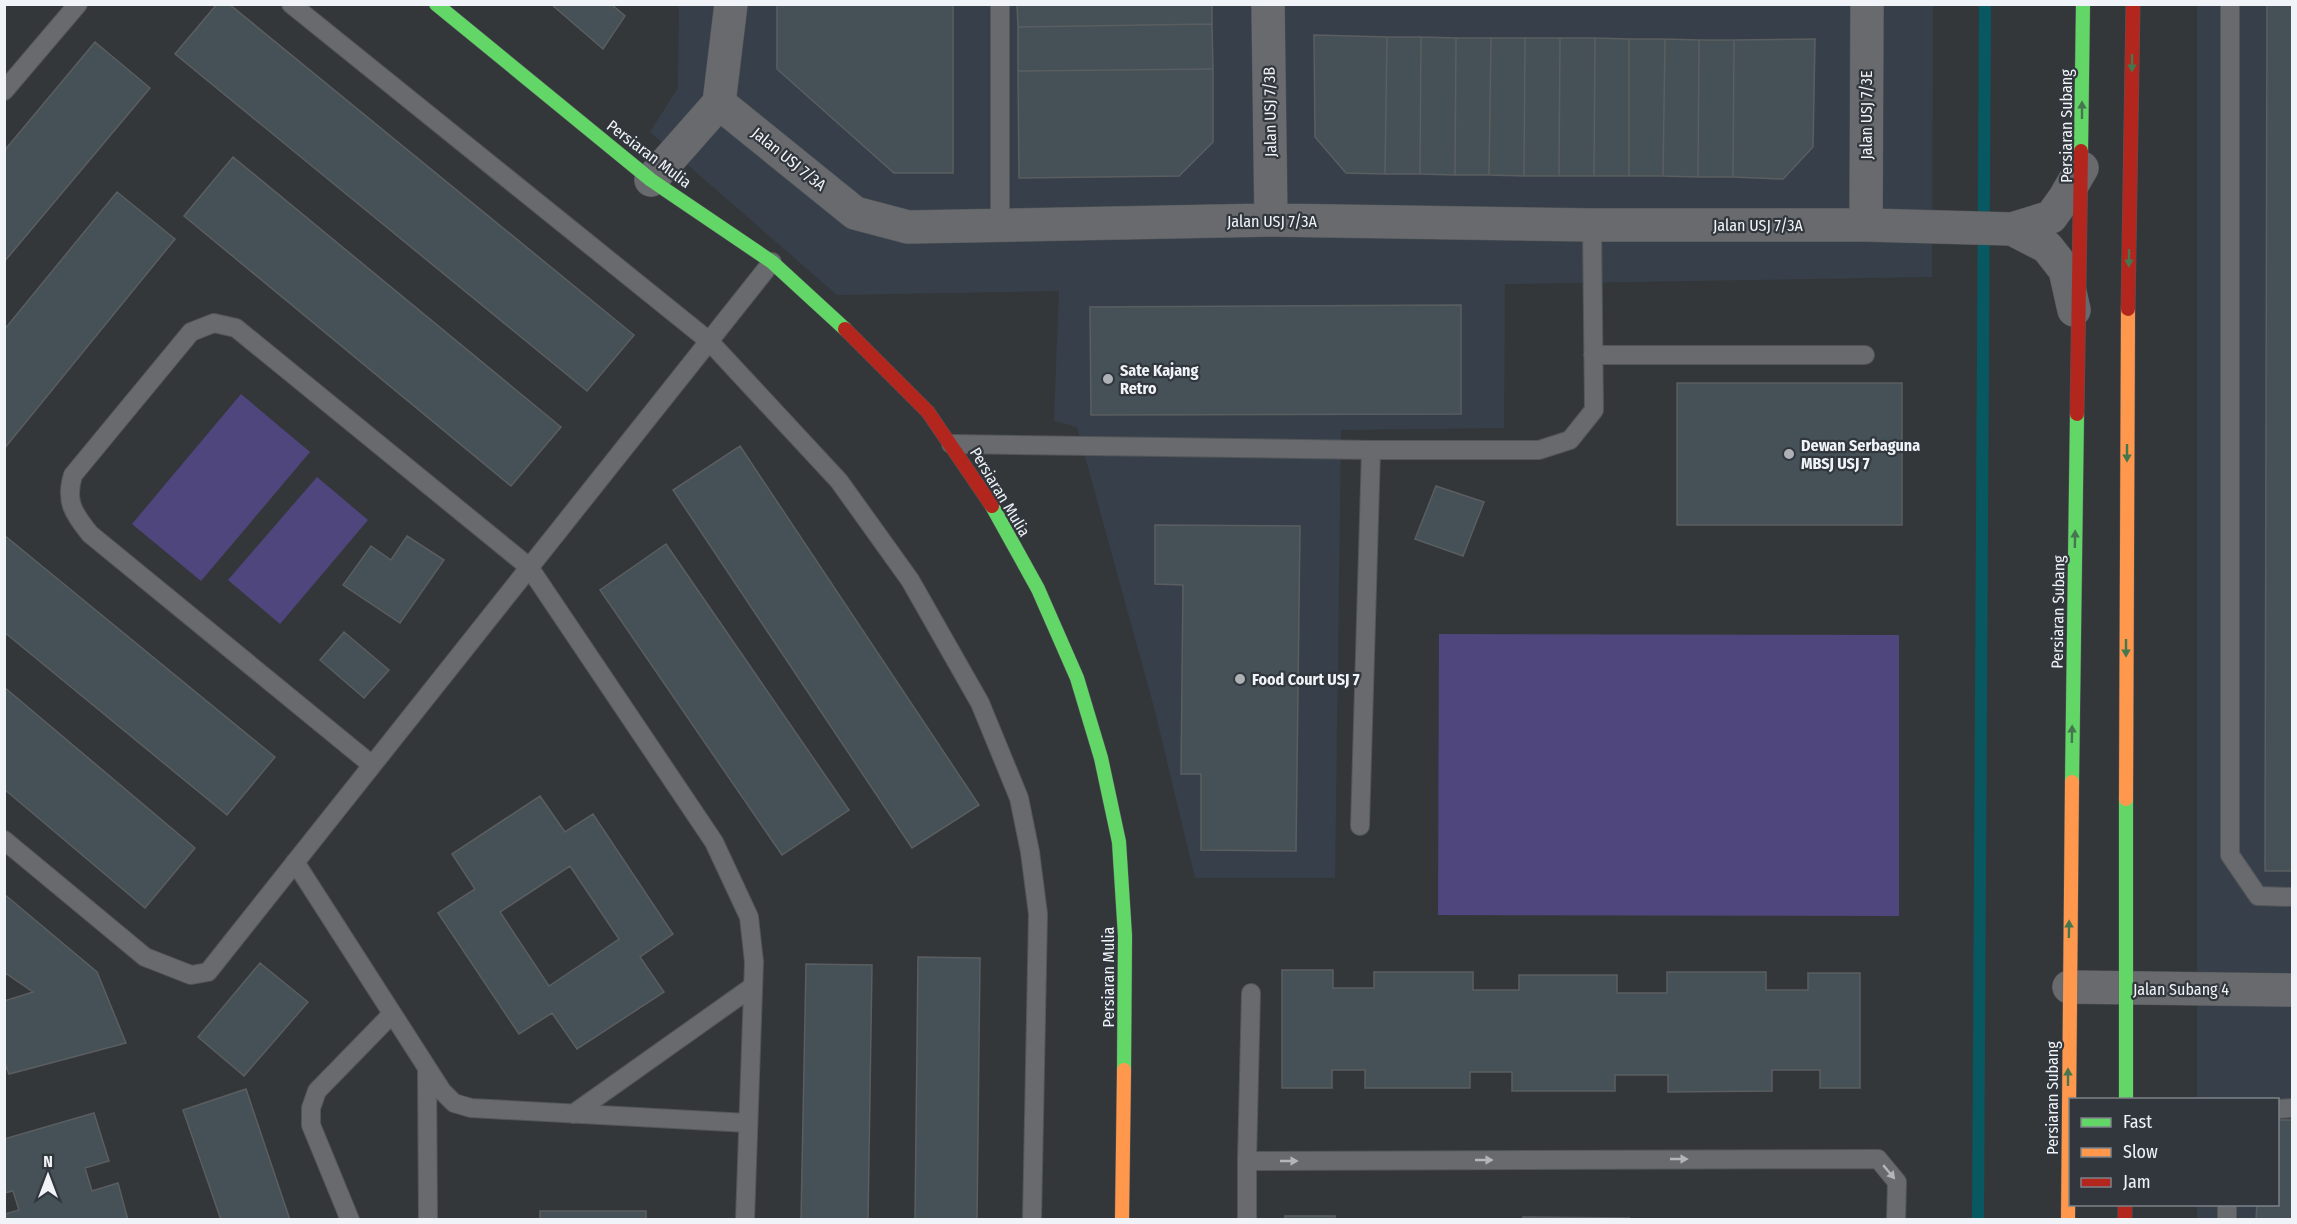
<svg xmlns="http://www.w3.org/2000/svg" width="2297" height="1224" font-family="'Fira Sans Condensed',sans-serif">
<rect width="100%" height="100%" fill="#34373a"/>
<path fill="#37404a" d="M679,5H1933L1932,277L1505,284L1504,428L1341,430L1335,878H1195L1155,711L1077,427L1054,421L1059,291L837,295L650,132L678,88Z
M2197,5H2292V1219H2197V1205L2278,1204V1100L2197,1099Z"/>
<path fill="#4e467d" d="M241,394L310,452L201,581L132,524Z
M317,477L368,520L280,624L228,580Z
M1439,634L1899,635V916L1438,915Z"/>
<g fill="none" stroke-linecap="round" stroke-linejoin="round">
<path stroke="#085862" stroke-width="12" d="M1978,1220L1985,4"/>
</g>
<path fill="#455157" stroke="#5b5e60" stroke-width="1.5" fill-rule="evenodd" d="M217,4H229L634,335L587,391L175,54Z
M551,4H611L625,16L603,49Z
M777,4H953V173H894L777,69Z
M1017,4H1212V24L1018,27Z
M2267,4H2292V871H2265Z
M1212,24L1213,69L1018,71V27Z
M1314,35L1387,37L1385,174L1346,173L1315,137Z
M1387,37H1421L1420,174H1385Z
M1421,37L1456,38L1455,175L1420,174Z
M1456,38H1491L1489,175H1455Z
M1491,38H1525L1524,176L1489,175Z
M1525,38H1560L1559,176H1524Z
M1560,38H1595L1594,176H1559Z
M1595,38L1629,39V176H1594Z
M1629,39H1665L1663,176H1629Z
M1665,39L1699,40L1698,177L1663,176Z
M1815,39L1813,147L1783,179L1733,177L1734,40Z
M1699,40H1734L1733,177H1698Z
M95,42L150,88L4,262V151Z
M1213,69V142L1179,176L1019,178L1018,71Z
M233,157L561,427L511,486L184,216Z
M117,192L175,239L4,449V330Z
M1461,305V414L1091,415L1090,307Z
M1677,383H1902V525H1677Z
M740,446L979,805L912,848L673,490Z
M1436,486L1484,502L1463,556L1415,539Z
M1155,525L1300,526L1296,851L1201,850V774H1181L1183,585L1155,584Z
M4,535L275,757L227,815L4,632Z
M407,536L444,560L400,623L343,585L371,546L391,560Z
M666,544L849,810L782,855L600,590Z
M344,632L389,670L364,698L320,660Z
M4,687L195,848L145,908L4,789Z
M540,796L565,832L593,814L673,934L640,957L664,992L577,1049L552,1013L519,1034L438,913L475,889L452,854ZM570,866L619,939L549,986L500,912Z
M4,894L97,972L126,1043L9,1074L4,1061V1001L33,992L4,972Z
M918,957L980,958L977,1220H915Z
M260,963L308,1002L244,1076L198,1037Z
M806,964L872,965L868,1220H801Z
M1282,970H1333V988H1374V972H1473V990H1519V975H1617V993H1667V972H1766V990H1808V973H1860V1088H1820V1070H1772V1091L1668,1092V1075H1615V1091H1512V1072H1470V1088H1365V1070H1332V1088H1282Z
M246,1089L290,1220H221L183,1110Z
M94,1113L109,1161L85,1168L92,1191L118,1183L128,1220H6L5,1214L19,1210L13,1191L4,1193V1139Z
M2278,1120H2292V1220H2256L2257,1204H2278Z
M540,1211H646V1220H540Z
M1285,1216H1335V1220H1285Z
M1523,1217L1630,1218L1523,1220Z
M1678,1219H1777V1220H1678Z"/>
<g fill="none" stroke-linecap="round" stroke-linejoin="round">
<defs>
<path id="lane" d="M291,4L709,341L839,481L910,580L980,703L1019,798L1030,852L1038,914L1032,1220
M1000,4V225
M2230,4V855L2258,896L2292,897
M4,91L78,4
M1593,355H1865
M951,444L1371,450H1539L1570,440L1594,410L1592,225
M372,765L90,534C73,513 65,501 73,475L191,332L214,323L236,328L529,567L714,842L749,917L754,962L745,1220
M1360,826L1371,450
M4,840L145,957L191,975L208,972L772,262
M295,862L442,1091L454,1103L471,1108L748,1123
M427,1068L428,1220
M2278,1109L2292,1108
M573,1114L752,987
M1247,1161L1251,993
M2227,1204V1220
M350,1220L311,1125V1108L317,1091L392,1014
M1247,1220V1161L1878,1159L1897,1182L1896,1220"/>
<path id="street" d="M1268,4L1271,220
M719,103L855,213L908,227L1271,220L1592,225H1866L2012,229L2051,217L2064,199L2082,168
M651,180L719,103L731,4
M1866,225L1867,4
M2012,229L2047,247L2065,270L2074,310
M2069,987L2292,990"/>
<path id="fast" d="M436,4L651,180L772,262L845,329
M2081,151L2083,4
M992,506L1038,589L1077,678L1101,758L1119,842L1125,936L1124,1070
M2072,782L2077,414
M2126,1100V799"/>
<path id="slow" d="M2126,799L2128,309
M1122,1220L1124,1070
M2068,1220L2072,782"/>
<path id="jam" d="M2128,309L2133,4
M845,329L928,412L992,506
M2077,414L2081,151
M2125,1204V1220"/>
</defs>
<use href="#lane" stroke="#535659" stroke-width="20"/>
<use href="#street" stroke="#535659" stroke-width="34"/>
<use href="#fast" stroke="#535659" stroke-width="15"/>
<use href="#slow" stroke="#535659" stroke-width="15"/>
<use href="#jam" stroke="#535659" stroke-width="15"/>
<use href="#lane" stroke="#686a6d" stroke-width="18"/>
<use href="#street" stroke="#686a6d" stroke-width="33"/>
<use href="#fast" stroke="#63d668" stroke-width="14"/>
<use href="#slow" stroke="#ff974d" stroke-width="14"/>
<use href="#jam" stroke="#b3261e" stroke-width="14"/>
</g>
<defs><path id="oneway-solid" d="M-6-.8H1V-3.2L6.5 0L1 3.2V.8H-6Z" transform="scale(1.5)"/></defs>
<g fill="#45774e">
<use href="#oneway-solid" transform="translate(2132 63) rotate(91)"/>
<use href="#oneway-solid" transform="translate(2082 110) rotate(-90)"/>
<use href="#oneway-solid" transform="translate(2129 258) rotate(91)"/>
<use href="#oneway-solid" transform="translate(2127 453) rotate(90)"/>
<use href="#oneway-solid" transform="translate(2075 539) rotate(-89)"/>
<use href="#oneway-solid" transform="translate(2126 648) rotate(90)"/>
<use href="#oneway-solid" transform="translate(2072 734) rotate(-89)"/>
<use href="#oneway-solid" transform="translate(2069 929) rotate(-89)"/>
<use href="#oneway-solid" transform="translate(2068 1077) rotate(-90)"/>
</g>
<g fill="#b3b6b9">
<use href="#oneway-solid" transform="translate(1679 1159)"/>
<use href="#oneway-solid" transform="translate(1484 1160)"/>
<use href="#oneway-solid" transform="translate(1289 1161)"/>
<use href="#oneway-solid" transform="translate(1889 1172) rotate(50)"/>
</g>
<g fill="#aeb2b6" stroke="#31373d" stroke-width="2">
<circle cx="1108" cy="379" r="6"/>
<circle cx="1789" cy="454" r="6"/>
<circle cx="1240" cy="679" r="6"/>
</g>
<g text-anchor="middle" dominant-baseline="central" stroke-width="4.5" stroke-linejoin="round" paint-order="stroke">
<g font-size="16" fill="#f0f4f8" stroke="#31373d">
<text transform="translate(1270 112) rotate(-91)">Jalan USJ 7/3B</text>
<text transform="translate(1866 115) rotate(-90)">Jalan USJ 7/3E</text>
<text transform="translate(2066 126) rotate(-90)">Persiaran Subang</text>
<text transform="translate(649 154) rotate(37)">Persiaran Mulia</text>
<text transform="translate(789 159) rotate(39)">Jalan USJ 7/3A</text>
<text x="1272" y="221">Jalan USJ 7/3A</text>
<text x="1758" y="225">Jalan USJ 7/3A</text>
<text transform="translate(1000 492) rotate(59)">Persiaran Mulia</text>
<text transform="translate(2058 612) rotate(-89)">Persiaran Subang</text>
<text transform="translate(1108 977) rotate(-90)">Persiaran Mulia</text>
<text x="2181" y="989">Jalan Subang 4</text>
<text transform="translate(2052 1098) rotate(-90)">Persiaran Subang</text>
</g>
<g font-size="16" font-weight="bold" fill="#f0f4f8" stroke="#31373d" text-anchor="start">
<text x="1120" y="370">Sate Kajang<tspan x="1120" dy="18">Retro</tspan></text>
<text x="1801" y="445">Dewan Serbaguna<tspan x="1801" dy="18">MBSJ USJ 7</tspan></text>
<text x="1252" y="679">Food Court USJ 7</text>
</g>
</g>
<rect width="2297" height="1224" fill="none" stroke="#f0f4f8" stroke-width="12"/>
<rect x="2069" y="1098" width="210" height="108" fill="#31373d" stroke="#7d8388" stroke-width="1.5"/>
<rect x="2081" y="1118" width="30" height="9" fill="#63d668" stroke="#7d8388" stroke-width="1.5"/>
<text x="2123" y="1128" font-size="18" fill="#f0f4f8">Fast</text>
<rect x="2081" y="1148" width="30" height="9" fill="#ff974d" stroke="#7d8388" stroke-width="1.5"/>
<text x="2123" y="1158" font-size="18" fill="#f0f4f8">Slow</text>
<rect x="2081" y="1178" width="30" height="9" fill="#b3261e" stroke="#7d8388" stroke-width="1.5"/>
<text x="2123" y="1188" font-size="18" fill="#f0f4f8">Jam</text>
<g transform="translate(48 1176)" stroke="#31373d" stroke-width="4.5" paint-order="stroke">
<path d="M0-4.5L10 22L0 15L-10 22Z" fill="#f0f4f8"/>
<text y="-9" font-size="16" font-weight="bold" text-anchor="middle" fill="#f0f4f8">N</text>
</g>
</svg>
